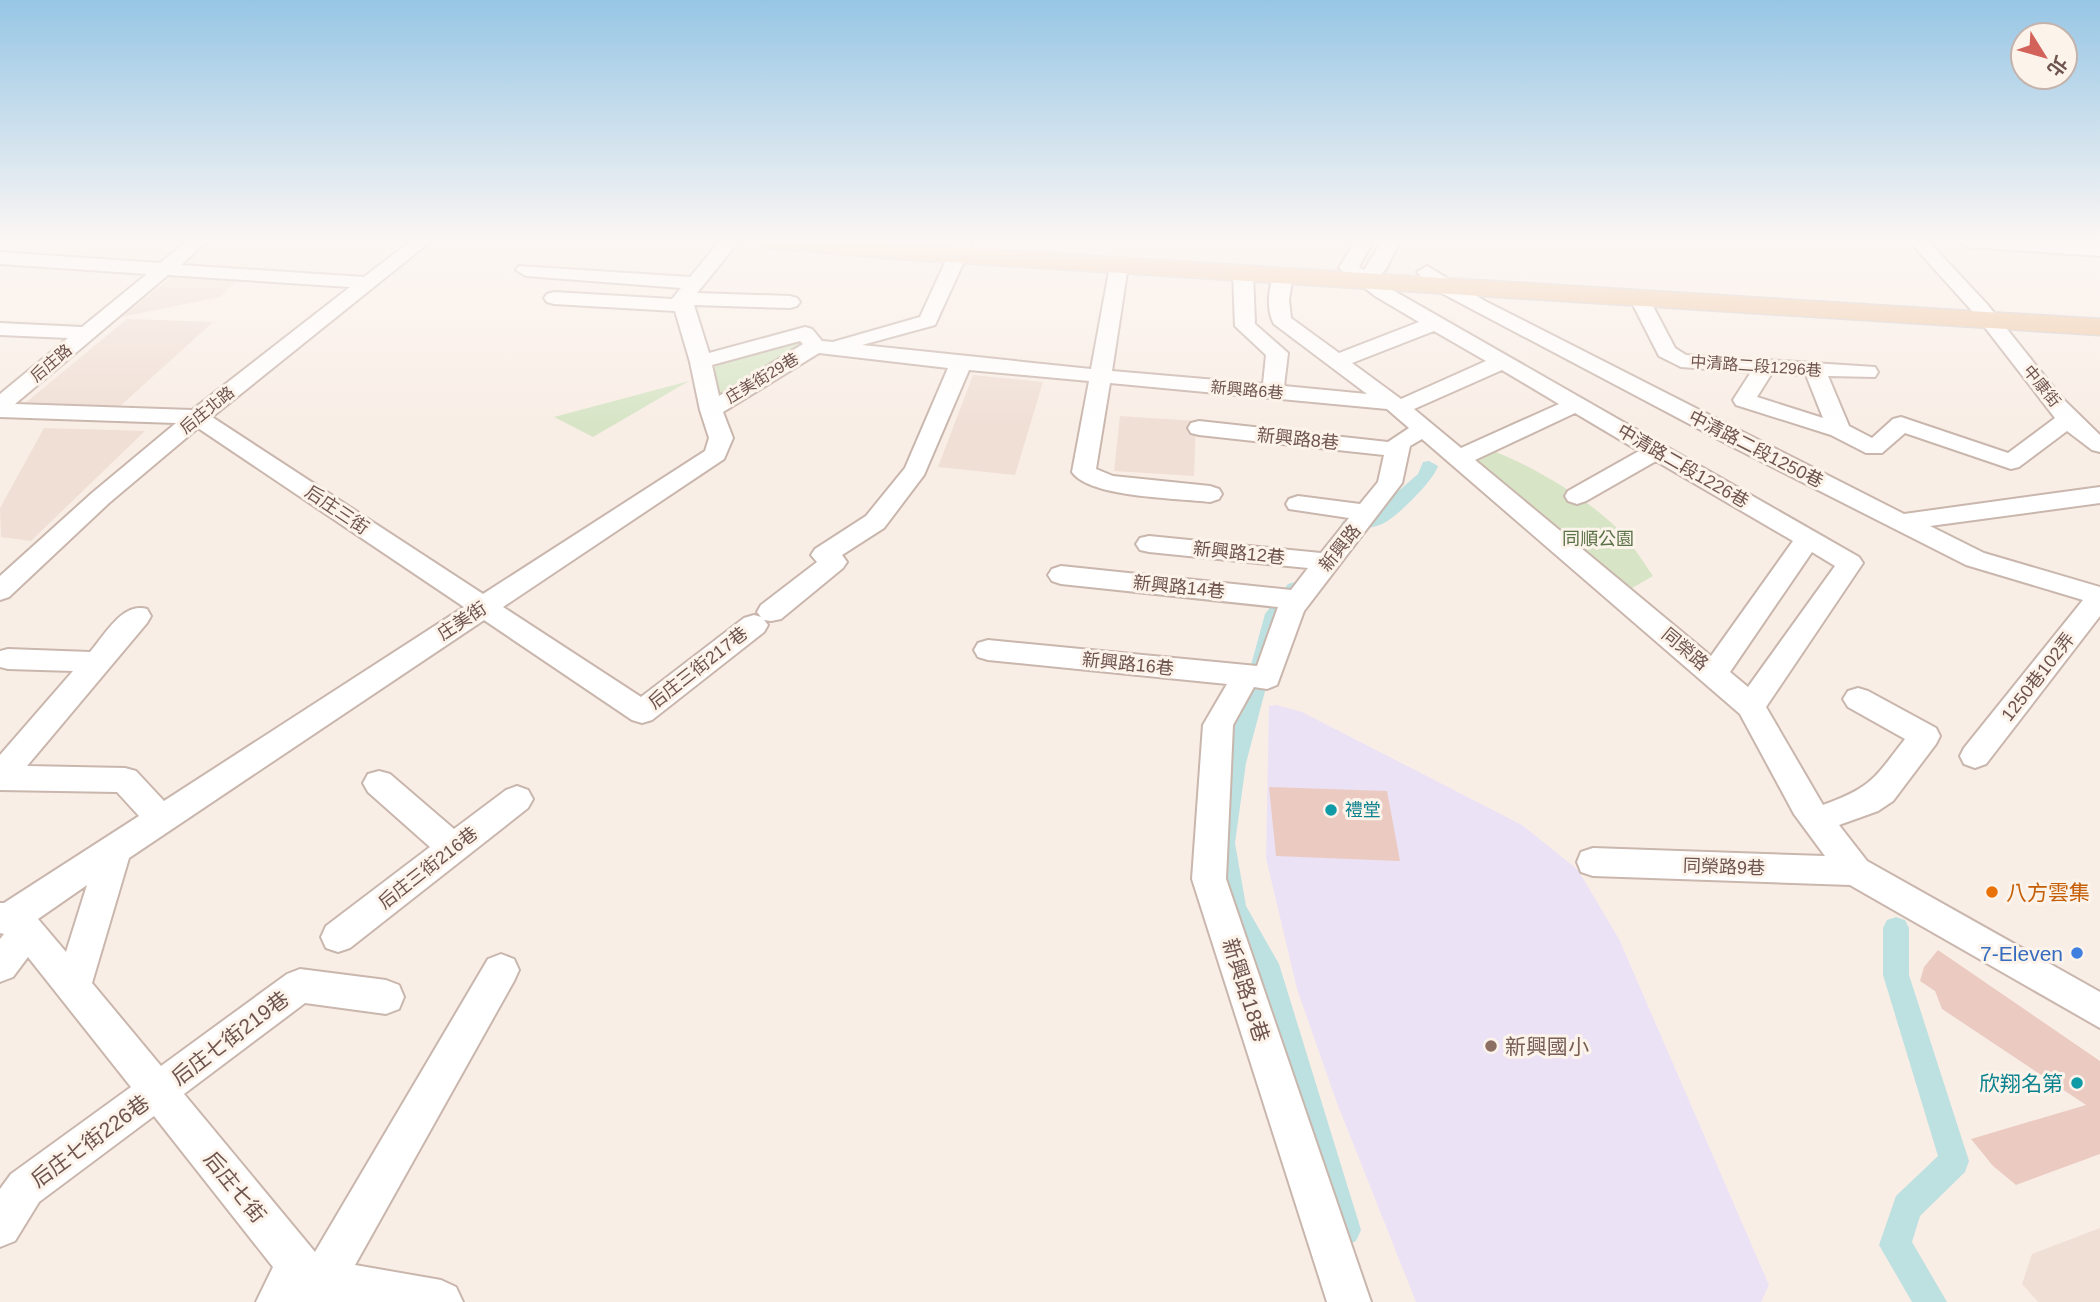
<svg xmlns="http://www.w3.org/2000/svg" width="2100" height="1302" font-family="Helvetica,'Noto Sans TC',sans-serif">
<rect width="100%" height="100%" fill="#f9eee6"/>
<path fill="#f0dfd5" d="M173,276L238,279L220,297L121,317Z
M127,319L213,322L118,408L24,404Z
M973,375L1043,382L1015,475L938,467Z
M1120,416L1196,421L1194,476L1114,471Z
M44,428L145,431L31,541L1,537L0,508Z
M2100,1228V1302H2038L2022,1284L2032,1254Z"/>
<path fill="#ebe2f5" d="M1276,705L1302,712L1522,825L1578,870L1619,939L1769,1285L1761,1302H1416L1337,1103L1297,989L1266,858L1269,706Z"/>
<path fill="#d7e5c6" d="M796,342L801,348L719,406L707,375L717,364Z
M689,381L593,437L554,417Z
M1494,451C1537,469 1583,496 1617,528C1631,542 1642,560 1653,576L1627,591L1472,462Z"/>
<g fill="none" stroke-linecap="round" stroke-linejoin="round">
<path fill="#bde0e0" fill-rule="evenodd" d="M1429,461L1438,466C1434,480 1398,516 1384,523C1377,527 1347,534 1341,532L1339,528L1343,521L1372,514L1418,474L1423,462Z
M1295,582L1302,584L1305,589L1285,616L1246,763L1235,843L1246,906L1279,964L1361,1230L1356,1241L1345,1246L1334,1241L1329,1230L1254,967L1221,908L1211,843L1224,763L1265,614L1288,584Z
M1896,917L1905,920L1909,928V975L1969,1161L1965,1172L1920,1216L1912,1242L1947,1302H1912L1879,1245L1896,1196L1938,1156L1883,975V928L1887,920Z"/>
</g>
<path fill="#ebcbc1" d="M1269,787L1387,791L1400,861L1276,856Z
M1938,950L2100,1061V1154L2016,1185L1993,1166L1971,1139L2086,1105L1942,1009L1935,991L1920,981L1924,967Z"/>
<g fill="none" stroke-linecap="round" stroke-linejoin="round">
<defs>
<path id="minor" d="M187,241H207L181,265L364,277L411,241H431L212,417L483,594L705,451L709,438L700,410L690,362L675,311L554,304L547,302L544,298L547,294L554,292L672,299L681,288L526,276L516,270L519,266L690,277L720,241H739L697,293L790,296L797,298L800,302L797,306L790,308L694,305L709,353L805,327L812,329L822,341L833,342L920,317L953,245L950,241H970L972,244L935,325L862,345L1091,369L1110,266L1119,260L1128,266L1112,371L1263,384L1266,355L1235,326L1233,272L1243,266L1253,272L1255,324L1288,353L1284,386L1367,394L1274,324C1266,310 1268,285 1276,271H1290L1293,275L1289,300L1291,318L1339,353L1419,322L1375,296L1339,268L1355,241H1373L1359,267L1364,270L1382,241H1400L1386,269L1376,279L1389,288L1859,557L1863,563L1766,707L1823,805C1872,787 1874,779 1905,739L1848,707L1843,699L1848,691L1858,688L1868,691L1936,728L1940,736L1936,744L1893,801L1878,811L1839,825L1867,861L2100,992V1028L1850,885L1593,876L1581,872L1577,862L1581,852L1593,848L1825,856L1794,814L1740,714L1422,439L1410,446L1402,483L1304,611L1277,685L1267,689L1254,687L1233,725L1226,879L1371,1302H1327L1192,879L1203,725L1227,684L988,660L978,657L974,650L978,643L988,640L1257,666L1278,607L1061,584L1052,581L1048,575L1052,569L1061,566L1291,590L1308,568L1149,552L1140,550L1136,544L1140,538L1149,536L1321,553L1349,518L1289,509L1286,504L1289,499L1298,496L1360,504L1378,482L1384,455L1199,435L1191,433L1188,428L1191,423L1199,421L1388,442L1409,428L1387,409L1110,383L1096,469L1113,476L1210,486L1219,489L1222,494L1219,499L1210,502C1179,498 1090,498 1072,472L1089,381L969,370L924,475L884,528L842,555L847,562L843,568L781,619L771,621L764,620L768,625L764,632L652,720L642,723L632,720L484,620L129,858L92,983L161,1066L287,974L300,969L386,980L399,985L404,997L399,1009L386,1014L305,1003L184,1094L315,1252L488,959L501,954L514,959L519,970L514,981L355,1265L441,1280L456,1287L463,1302H256L273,1267L154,1116L39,1202L15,1241L0,1247V1189L11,1174L131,1087L28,957L13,977L0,982V939L4,934L0,933V903H4L139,816L117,792L0,790V755L73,671L8,669L0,667V651L8,649L90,652C105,635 122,602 147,609L151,616L147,623L27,766L125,768L136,771L164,801L464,607L198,428L109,503L9,597L0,600V576L92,493L176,423L0,417V394L68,338L0,335V323L82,327L147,274L0,264V252L160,263ZM168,275L350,287L192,410L15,404ZM1434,331L1486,361L1401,399L1352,363ZM800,341L803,344L719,396L712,365ZM819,353L948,368L905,468L866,516L815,549L811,555L817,562L761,605L757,612L761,617L754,615L744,618L641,697L503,607L724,459L733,438L723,412ZM1502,370L1559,404L1461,448L1414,409ZM1575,413L1639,451L1568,491L1565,496L1568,501L1577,504L1586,501L1656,461L1793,541L1711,656L1475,460ZM1812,552L1835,566L1748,687L1730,672ZM87,885L66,952L38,919Z
M1909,241H1928L1987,304L2062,398L2100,435V452L2092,450L2067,431L2019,467L2011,469L1905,433L1882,453H1866L1831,435L1736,405L1733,400L1751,372L1681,367L1659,356L1629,297L1639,291L1646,293L1675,348L1686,355L1875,367L1878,372L1875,377L1828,376L1849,426L1872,438L1893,419L1901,417L2008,453L2055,418L1973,312ZM1772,373L1806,375L1823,418L1757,397Z
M1959,241H2048L2100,244V256L1968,247Z
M1427,266L1485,301L1904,514L2100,487V503L1930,526L1984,553L2100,587V616L1986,764L1975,768L1964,764L1960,756L1964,748L2083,600L1966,565L1733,447L1432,288L1417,272Z
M379,771L390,774L454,829L506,790L517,786L528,790L533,799L528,808L350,948L338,952L326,948L321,937L326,926L430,847L368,792L363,783L368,774Z"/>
<path id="major" d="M757,241H850L2100,319V335L900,259L768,248L760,246Z"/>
</defs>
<use href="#minor" stroke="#c9b6ad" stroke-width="4"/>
<use href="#major" stroke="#d4ccca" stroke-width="3"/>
<use href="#minor" fill="#fff" fill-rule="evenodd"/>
<use href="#major" fill="#efc9a6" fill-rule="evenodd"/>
</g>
<linearGradient id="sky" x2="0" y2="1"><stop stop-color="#97c6e5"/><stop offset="0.57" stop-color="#fcf7f4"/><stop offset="1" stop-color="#fcf7f4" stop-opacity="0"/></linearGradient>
<rect width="2100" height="423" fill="url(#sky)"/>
<g fill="#0f9aa8" stroke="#fcf3eb" stroke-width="2.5">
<circle cx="1331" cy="810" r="7"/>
<circle cx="2077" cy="1083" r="7"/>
</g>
<circle fill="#e8710a" stroke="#fcf3eb" stroke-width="2.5" cx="1992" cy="892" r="7"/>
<circle fill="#3f7fe0" stroke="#fcf3eb" stroke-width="2.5" cx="2077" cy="953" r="7"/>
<circle fill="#8d6e63" stroke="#fcf3eb" stroke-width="2.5" cx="1491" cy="1046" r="7"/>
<g text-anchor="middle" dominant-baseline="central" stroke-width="6" stroke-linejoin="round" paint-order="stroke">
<g font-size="16" fill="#6f544e" stroke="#fcf3eb">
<text transform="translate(51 363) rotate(-40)">后庄路</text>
<text transform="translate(1756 366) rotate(4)">中清路二段1296巷</text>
<text transform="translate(762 378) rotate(-31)">庄美街29巷</text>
<text transform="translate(2042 386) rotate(51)">中康街</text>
<text transform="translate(1247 390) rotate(5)">新興路6巷</text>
<text transform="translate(207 410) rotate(-39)">后庄北路</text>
</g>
<g font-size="18" fill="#6f544e" stroke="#fcf3eb">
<text transform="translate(1298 439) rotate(6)">新興路8巷</text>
<text transform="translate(1756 449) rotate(27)">中清路二段1250巷</text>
<text transform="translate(1683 466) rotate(30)">中清路二段1226巷</text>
<text transform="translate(337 510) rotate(34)">后庄三街</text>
<text transform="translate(1340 548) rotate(-51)">新興路</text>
<text transform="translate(1239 553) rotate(6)">新興路12巷</text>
<text transform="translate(1179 587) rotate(6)">新興路14巷</text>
<text transform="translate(462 621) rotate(-33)">庄美街</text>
<text transform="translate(1685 649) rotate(40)">同榮路</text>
<text transform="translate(1128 664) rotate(6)">新興路16巷</text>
<text transform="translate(698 668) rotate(-38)">后庄三街217巷</text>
<text transform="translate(2038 677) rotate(-52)">1250巷102弄</text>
<text transform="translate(1724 867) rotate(2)">同榮路9巷</text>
<text transform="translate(428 868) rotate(-38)">后庄三街216巷</text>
</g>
<g font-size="18" fill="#5b7348" stroke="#fcf3eb">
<text x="1598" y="539">同順公園</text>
</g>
<g font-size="18" fill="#0d838f" stroke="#fcf3eb" text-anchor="start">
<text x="1345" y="810">禮堂</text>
</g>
<g font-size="21" fill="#c56008" stroke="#fcf3eb" text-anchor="start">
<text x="2006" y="892">八方雲集</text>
</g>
<g font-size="21" fill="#366cbe" stroke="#fcf3eb" text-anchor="end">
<text x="2063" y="953">7-Eleven</text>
</g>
<g font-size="21" fill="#6f544e" stroke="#fcf3eb">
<text transform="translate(1246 990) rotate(72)">新興路18巷</text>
<text transform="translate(230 1038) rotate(-37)">后庄七街219巷</text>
<text transform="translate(90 1141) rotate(-36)">后庄七街226巷</text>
<text transform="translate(235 1187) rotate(51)">后庄七街</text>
</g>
<g font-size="21" fill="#785e54" stroke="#fcf3eb" text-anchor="start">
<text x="1505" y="1046">新興國小</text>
</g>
<g font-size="21" fill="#0d838f" stroke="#fcf3eb" text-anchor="end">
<text x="2063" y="1083">欣翔名第</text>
</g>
</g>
<g transform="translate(2044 56) rotate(127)"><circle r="33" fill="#fcf3eb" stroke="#c4b3ac" stroke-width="2"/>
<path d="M0-5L12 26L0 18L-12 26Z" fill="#d3625a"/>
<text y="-10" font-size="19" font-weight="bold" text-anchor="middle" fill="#6f544e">北</text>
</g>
</svg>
